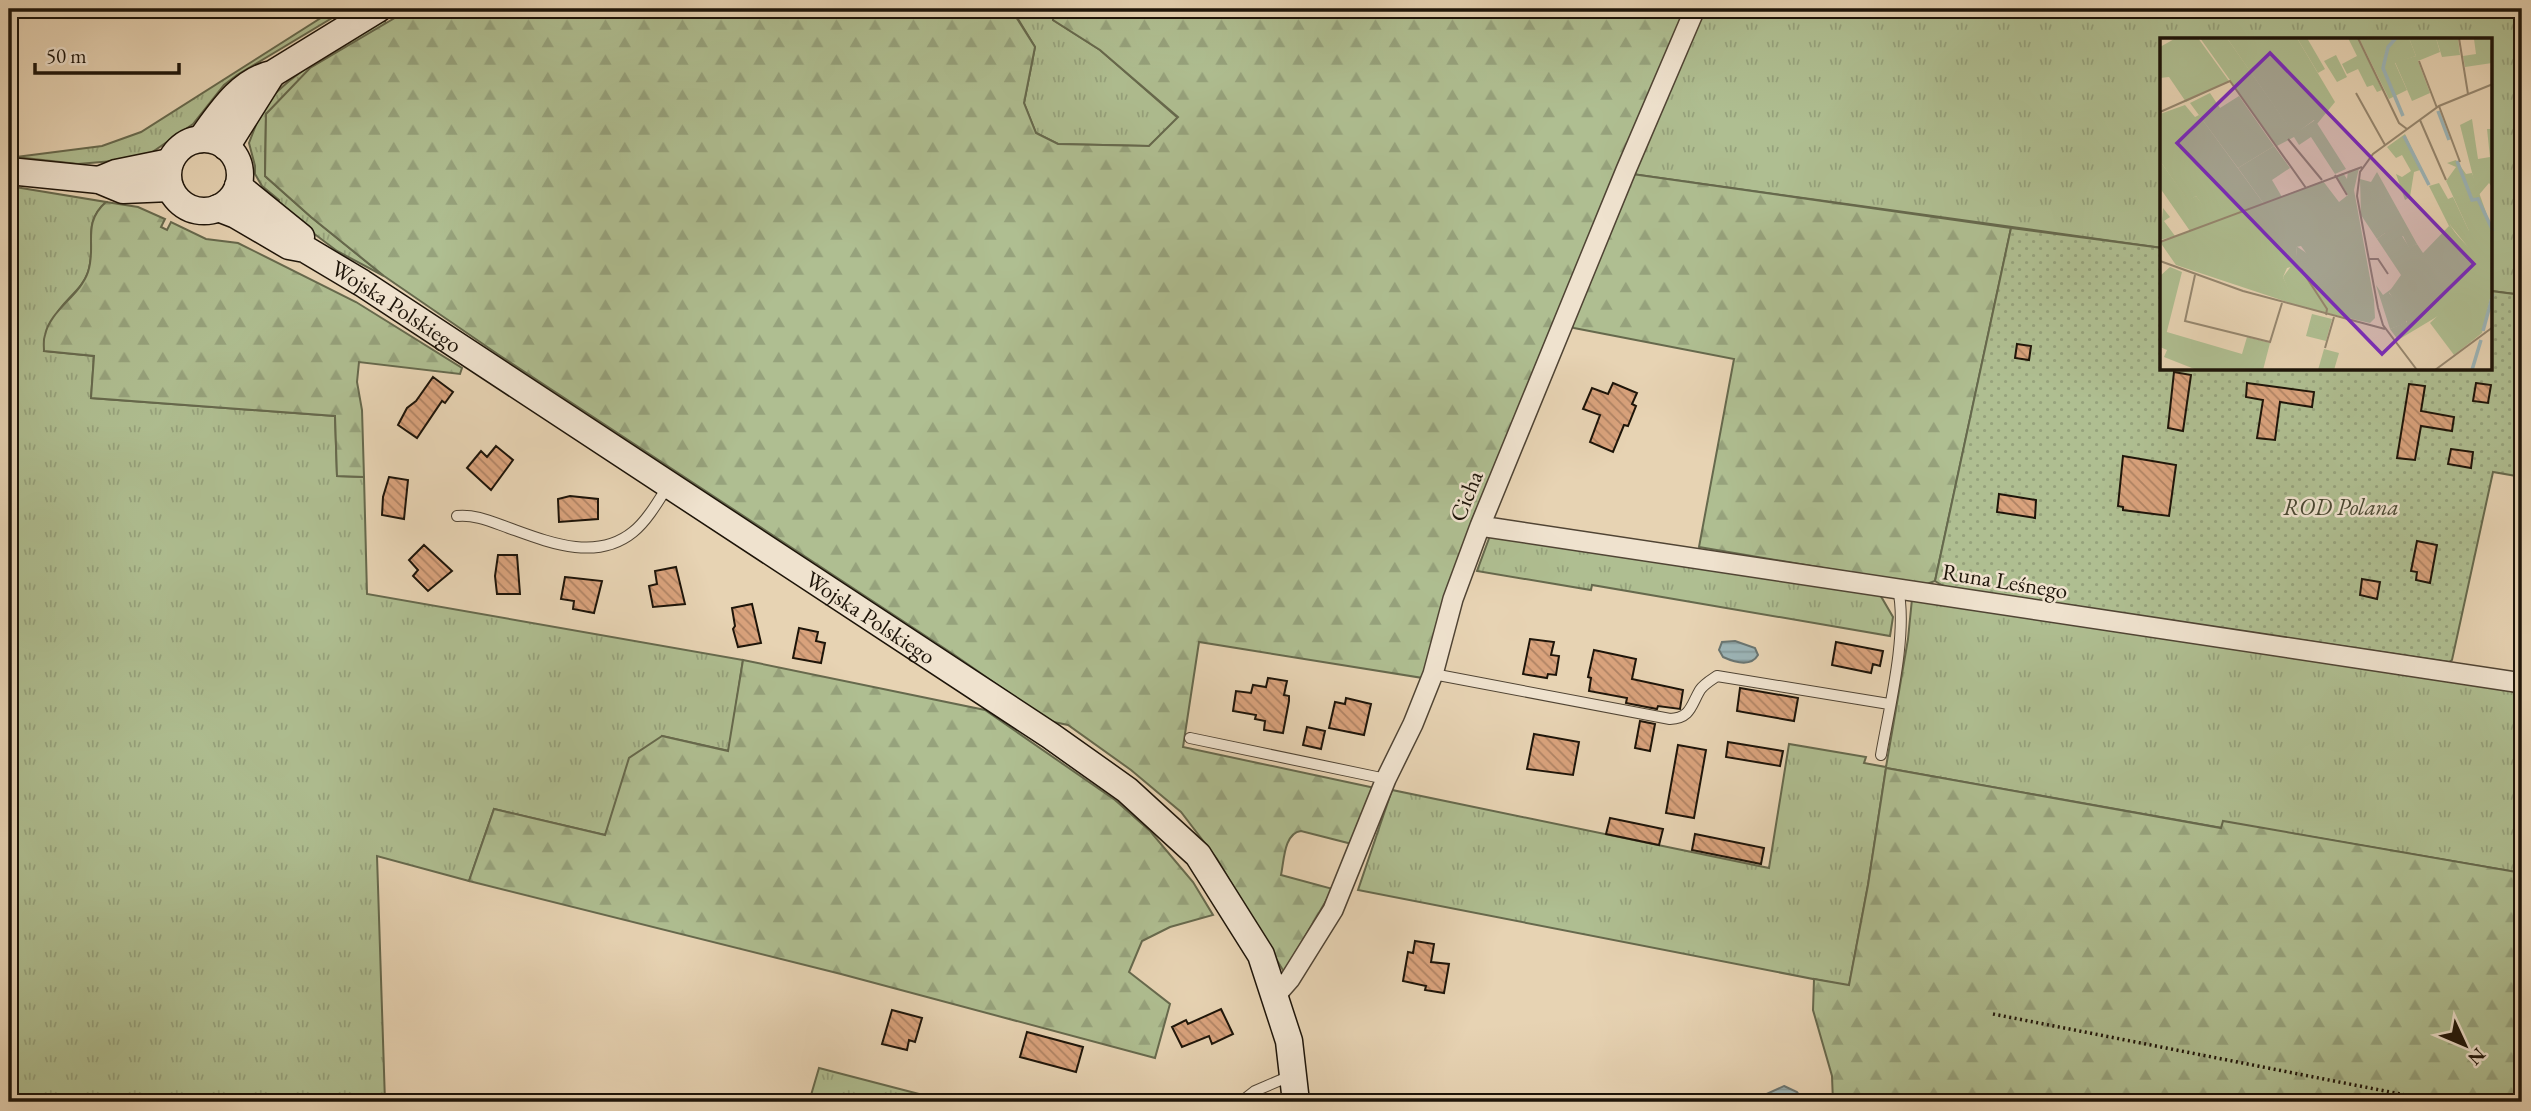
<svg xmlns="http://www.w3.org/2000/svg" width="2531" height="1111" font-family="'EB Garamond',serif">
<defs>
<pattern id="grass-tufts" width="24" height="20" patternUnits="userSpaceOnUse" patternTransform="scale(1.75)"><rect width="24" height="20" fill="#afbe91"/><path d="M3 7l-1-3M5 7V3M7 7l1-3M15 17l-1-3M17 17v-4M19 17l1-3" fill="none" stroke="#96a27c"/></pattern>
<pattern id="forest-firs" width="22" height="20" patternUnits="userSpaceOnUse" patternTransform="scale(1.75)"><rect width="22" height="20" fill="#afbe91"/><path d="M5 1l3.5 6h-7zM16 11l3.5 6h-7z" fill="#96a27c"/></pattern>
<pattern id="garden-dots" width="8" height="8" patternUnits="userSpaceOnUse" patternTransform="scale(1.75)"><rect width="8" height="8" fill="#afbe91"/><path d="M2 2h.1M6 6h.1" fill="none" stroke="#96a27c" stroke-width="1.8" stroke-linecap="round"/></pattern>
<pattern id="water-rules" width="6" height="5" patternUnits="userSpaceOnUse" patternTransform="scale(1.75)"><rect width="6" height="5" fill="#9cb5b8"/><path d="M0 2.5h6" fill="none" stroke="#869b9d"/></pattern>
<pattern id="building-back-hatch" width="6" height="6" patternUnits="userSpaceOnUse" patternTransform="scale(1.75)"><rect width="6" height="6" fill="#d9a27c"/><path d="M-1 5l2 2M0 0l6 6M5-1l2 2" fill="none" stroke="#af8364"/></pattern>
</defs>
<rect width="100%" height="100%" fill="#e7d3b3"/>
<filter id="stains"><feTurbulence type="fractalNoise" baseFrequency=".00286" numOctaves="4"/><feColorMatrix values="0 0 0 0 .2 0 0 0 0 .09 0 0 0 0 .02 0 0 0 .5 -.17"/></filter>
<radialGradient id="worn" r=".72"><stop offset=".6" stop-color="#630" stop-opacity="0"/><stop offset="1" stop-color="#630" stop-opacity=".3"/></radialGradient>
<path fill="url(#grass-tufts)" stroke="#66694d" stroke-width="2" d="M335,9H347L237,75L224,85L193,124L148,155L113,161L78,164L16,157L102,146L141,132Z
M1012,9H1054L1053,20L1100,50L1178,118L1149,146L1058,144L1036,133L1024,103L1035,47Z
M1705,9H2522V295L2491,291V40H2162V248L1632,174Z
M384,20L386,23L266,114L265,176L311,217L384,276L337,251L276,205L279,200L262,186L255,174V166L249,143L257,122L253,118C287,73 336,49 384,20Z
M9,186L106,202C81,224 97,245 88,272C82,291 61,301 53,320C49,329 47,341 44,351L94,356L91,398L335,416L337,476L364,477L367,594L743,660L729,751L662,736L605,835L494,809L469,881L377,856L385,1102H9Z
M1491,533L1879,593L1893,617L1890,636L1592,585L1591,590L1477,571Z
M1912,599L2522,687V873L2224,822L2222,828L1886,768L1868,885L1849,986L1358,890L1392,790L1769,868L1789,744L1866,757L1864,763L1886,767L1908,639Z
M819,1068L946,1101L809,1102Z"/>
<path fill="url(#forest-firs)" stroke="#66694d" stroke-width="2" d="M410,9H1011L1035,47L1024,103L1036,133L1058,144L1149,146L1178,117L1100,50L1053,20L1054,9H1690L1472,520L1423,678L1199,642L1183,747L1375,788L1352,844L1301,831C1284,833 1284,861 1281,875L1333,889L1284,972L1217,859L1181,812L1131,770L1068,725L1049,721L956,656L499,355L384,276L311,217L265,176L266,114L310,68Z
M1632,174L2011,228L1935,581L1924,585L1699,547L1734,359L1574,328L1568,325Z
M106,202L138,207L165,219L161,227L167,230L171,222L206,239L238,243L356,302L462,368L460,374L359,362L357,382L362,410L364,477L337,476L335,416L91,398L94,356L44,351C44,346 43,340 45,335C50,310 80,296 88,272C97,245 81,224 106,202Z
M743,660L985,710L1115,800L1150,831L1193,882L1213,915L1170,927L1142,941L1129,972L1170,1004L1155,1058L841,974L469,881L494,809L605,835L629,758L662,736L728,751Z
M1886,768L2221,828L2223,821L2522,873V1102H1833L1832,1076L1813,1010L1814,979L1849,985L1868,885Z"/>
<path fill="url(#garden-dots)" stroke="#66694d" stroke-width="2" d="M2011,228L2162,248V369H2491V291L2522,295V477L2493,472L2452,660L2449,662L1945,587L1935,581Z"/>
<path fill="url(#water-rules)" stroke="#697572" stroke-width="2" d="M1735,641L1755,648L1758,655C1751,667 1734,662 1723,657L1719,650L1722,642Z
M1784,1086L1797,1092L1804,1102H1749Z"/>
<path fill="url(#building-back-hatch)" stroke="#1d1409" stroke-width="2" d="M2017,344L2031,346L2029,360L2015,358Z
M2174,372L2191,375L2183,431L2168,428Z
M433,377L453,392L445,403L442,401L417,438L398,425L407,408L416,401Z
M1613,383L1637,393L1632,404L1636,406L1628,426L1624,425L1613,452L1590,442L1600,415L1583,409L1592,388L1608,394Z
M2247,383L2314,392L2312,407L2280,402L2275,440L2257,438L2263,400L2246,397Z
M2476,383L2491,385L2488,403L2473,401Z
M2409,384L2425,386L2421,411L2454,417L2452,431L2421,426L2415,460L2397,458Z
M496,446L513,460L491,490L467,468L481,451L487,457Z
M2451,449L2473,452L2471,468L2448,464Z
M2123,456L2176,465L2169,516L2123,510V507L2118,506Z
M389,477L408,480L404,519L382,515L383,497Z
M1999,494L2036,500L2035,518L1997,512Z
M570,496L598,499V519L559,522L558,499Z
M2417,541L2437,545L2430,583L2416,580L2417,572L2411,571Z
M424,545L452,571L428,591L413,576L418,570L409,560Z
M498,555H517L520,594H497L495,576Z
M676,567L685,604L653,607L649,586L657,584L655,571Z
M565,577L602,581L594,613L573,609L574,601L561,599Z
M2362,579L2380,582L2377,599L2360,595Z
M752,604L761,643L738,647L733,629L735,626L732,608Z
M799,628L818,632L816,641L825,643L821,663L793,658Z
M1530,639L1554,642L1551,655L1559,656L1556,675L1548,674L1547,678L1523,674Z
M1836,642L1883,651L1880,666L1873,664L1871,673L1832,665Z
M1594,650L1636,659L1632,679L1683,690L1680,709L1658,706L1657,709L1626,703L1627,698L1589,691L1591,678L1588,677Z
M1268,678L1287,681L1284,695L1289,696V701L1283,733L1264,730L1265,721L1255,719L1256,715L1233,711L1236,691L1251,693L1253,685L1266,687Z
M1740,688L1798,698L1794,721L1737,711Z
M1346,698L1371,704L1364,735L1329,728L1335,702L1345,704Z
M1640,721L1655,724L1650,751L1635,748Z
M1307,727L1325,731L1321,749L1303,745Z
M1534,734L1579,742L1573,775L1527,769Z
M1728,742L1783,751L1780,766L1726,757Z
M1678,745L1706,750L1694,818L1666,813Z
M1610,818L1663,829L1659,845L1606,834Z
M1695,834L1764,848L1761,864L1692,850Z
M1415,941L1434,944L1431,962L1449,964L1444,993L1425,990L1426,986L1403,981L1408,952L1413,953Z
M1221,1009L1233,1034L1212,1044L1209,1036L1182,1047L1172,1027L1186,1020L1188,1024Z
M892,1010L922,1018L915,1042L909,1040L907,1050L882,1044Z
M1027,1032L1083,1047L1076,1072L1020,1057Z"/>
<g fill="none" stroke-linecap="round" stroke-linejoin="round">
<defs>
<path id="lane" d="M1007,9L1009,10
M457,516C475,514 492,522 509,528C548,542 596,562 633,532C647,521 659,500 669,484
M1433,674L1670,719C1691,718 1691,705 1700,690C1704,684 1711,680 1717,676L1889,704
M1190,738L1386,779
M1881,755C1889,709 1908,633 1898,589
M1241,1102L1255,1091L1290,1076"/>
<path id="street" d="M1480,526L2522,683
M1276,995L1290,979L1333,910L1386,779L1413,724L1433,674L1453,599L1480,526L1626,170L1695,9"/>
<g id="secondary">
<circle cx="204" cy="175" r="36"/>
<path d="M201,139C220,113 240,81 272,74L378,9"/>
<path d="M226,147L270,77"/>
<path d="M9,171L99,180L123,190L170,188"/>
<path d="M99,180L116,173L170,162"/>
<path d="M238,186L301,237"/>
<path id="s1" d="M218,208L236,215L289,246L305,249L362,283L1051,736L1127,790L1198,855L1261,955L1289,1041L1296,1102"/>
</g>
</defs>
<use href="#lane" stroke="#504434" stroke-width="12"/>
<use href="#street" stroke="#504434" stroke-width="22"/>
<use href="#secondary" stroke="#1d1409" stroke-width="29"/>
<path stroke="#1d1409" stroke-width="3.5" stroke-dasharray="2 3.5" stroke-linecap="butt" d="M1993,1014L2441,1102"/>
<use href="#lane" stroke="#efe2ce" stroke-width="10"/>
<use href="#street" stroke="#efe2ce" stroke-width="19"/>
<use href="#secondary" stroke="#efe2ce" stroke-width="26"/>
</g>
<g text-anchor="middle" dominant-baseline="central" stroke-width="5" stroke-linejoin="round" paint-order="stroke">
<g font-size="23" fill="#1d1409" stroke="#efe2ce">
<text stroke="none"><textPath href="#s1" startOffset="205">Wojska Polskiego</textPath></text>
<text transform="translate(1466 496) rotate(-68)">Cicha</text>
<text transform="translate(2005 581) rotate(9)">Runa Leśnego</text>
<text stroke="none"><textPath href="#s1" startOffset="772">Wojska Polskiego</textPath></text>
</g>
<g font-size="23" font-style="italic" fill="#494732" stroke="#efe2ce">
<text x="2341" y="507">ROD Polana</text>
</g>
</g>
<g transform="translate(2160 38)">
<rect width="332" height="332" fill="#e7d3b3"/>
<path d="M40,0H67L134,96L155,82L186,131L175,136L151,99L139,107L134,99L117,108ZM137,0H147L165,31L158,35ZM249,0H276L280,14L258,23L270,55L252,63L235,24L256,18ZM301,0H330L332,25L305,29L303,18L316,16L314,1ZM176,17L187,39L177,44L164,23ZM25,67L35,79L39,77L104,166L66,180L43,168L36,158L28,163L0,123V76ZM245,96L270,148L260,132L254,134L250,159L245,162L236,136L242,139L251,133L242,117L236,120L227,109ZM296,122L306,136L312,135L332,191V252L322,295L312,303L283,275L238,302L230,291L247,284L229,254L241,237L217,201L225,195L242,198L249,209L257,206L263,215L289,188L308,209L290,187L294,182L309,193L286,143L296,129L287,125ZM136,208L148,216L171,276L136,267L132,261L123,239L137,220ZM0,292L82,316L87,299L110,305L103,332H37L4,319L7,312L0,309ZM164,311L179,315L174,332H158Z" fill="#afbe91"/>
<path d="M16,0H38L69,43L26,64L9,39L0,40V9ZM67,0H137L175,64L157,86L154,82L134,97ZM188,0H198L222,52L217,54L213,47L207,49L198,31L187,36L182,26L197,18ZM199,0H249L256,18L235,25L247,52L229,61ZM276,0H298L300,17L282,19ZM312,81L318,121L330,119L327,91H332V149L329,145L318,158L300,87ZM114,108L130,130L112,142L122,159L104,166L78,130ZM0,123L28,162L36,158L43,167L52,162L66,180L30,193L0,150ZM199,130L194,152L214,262L215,280L210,285L171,276L140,233L149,219L141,208L136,209L138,227L127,230L123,239L136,267L16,227L0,204L163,143L179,164L188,157L176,138L183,135L187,141L188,133ZM217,134L257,206L249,210L243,198L234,202L225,195L217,201L201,177L200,141L211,144ZM279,145L288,161L293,159L309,193L305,198L295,183L290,187L306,211L289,188L269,148ZM3,170L10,179L4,183L15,198L0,202ZM10,229L22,234L6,297L0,292V238ZM216,247L223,257L234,249L229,255L247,276L246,285L230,291ZM288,268L312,303L294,317L270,285Z" fill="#afbe91"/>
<path d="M50,55L60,70L79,58L114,108L78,130L30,65ZM152,276L172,281L166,303L146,298Z" fill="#afbe91"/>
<path fill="none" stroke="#9cb5b8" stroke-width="3.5" d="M236,0L228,9L223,30L243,78M278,73L289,102M244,98L269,147M297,123L312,162L318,161L333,193M323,293L333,256M312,332L321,302"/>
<path fill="none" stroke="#96876f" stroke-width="2" d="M198,0L239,85L247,91M299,0L308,56M259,23L277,70M196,55L225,107M279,68L300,124M0,74L70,43L146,150M260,82L286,142M128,101L162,142M175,137L187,157M0,204L202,129M208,221H218L228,236M0,223L83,253L225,291M141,231L167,271L166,277M35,237L25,283L110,304L122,265M165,310L174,279M257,332L223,287L218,270L197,158L200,134L213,116L279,68L333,46M275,332L333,289"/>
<path fill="#7b2cbf" fill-opacity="0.15" stroke="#7b2cbf" stroke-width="3.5" d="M110,15L314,226L222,316L17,105Z"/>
<rect width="332" height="332" fill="none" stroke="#1d1409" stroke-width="3.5"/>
</g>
<rect width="2531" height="1111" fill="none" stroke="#e7d3b3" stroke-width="35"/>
<rect x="10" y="10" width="2510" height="1090" fill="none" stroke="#1d1409" stroke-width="3.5"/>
<rect x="18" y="18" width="2496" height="1076" fill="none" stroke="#1d1409" stroke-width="2"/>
<g transform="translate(2465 1045) rotate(134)" stroke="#efe2ce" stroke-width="5" paint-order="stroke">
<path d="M0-5L12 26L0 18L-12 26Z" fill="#1d1409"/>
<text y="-10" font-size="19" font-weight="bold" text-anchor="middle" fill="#1d1409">N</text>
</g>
<path d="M35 63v10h144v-10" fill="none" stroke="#1d1409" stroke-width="3.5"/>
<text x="46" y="63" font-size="21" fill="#1d1409" stroke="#efe2ce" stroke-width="5" paint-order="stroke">50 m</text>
<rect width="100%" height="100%" filter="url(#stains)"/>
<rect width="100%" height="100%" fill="url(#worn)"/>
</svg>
